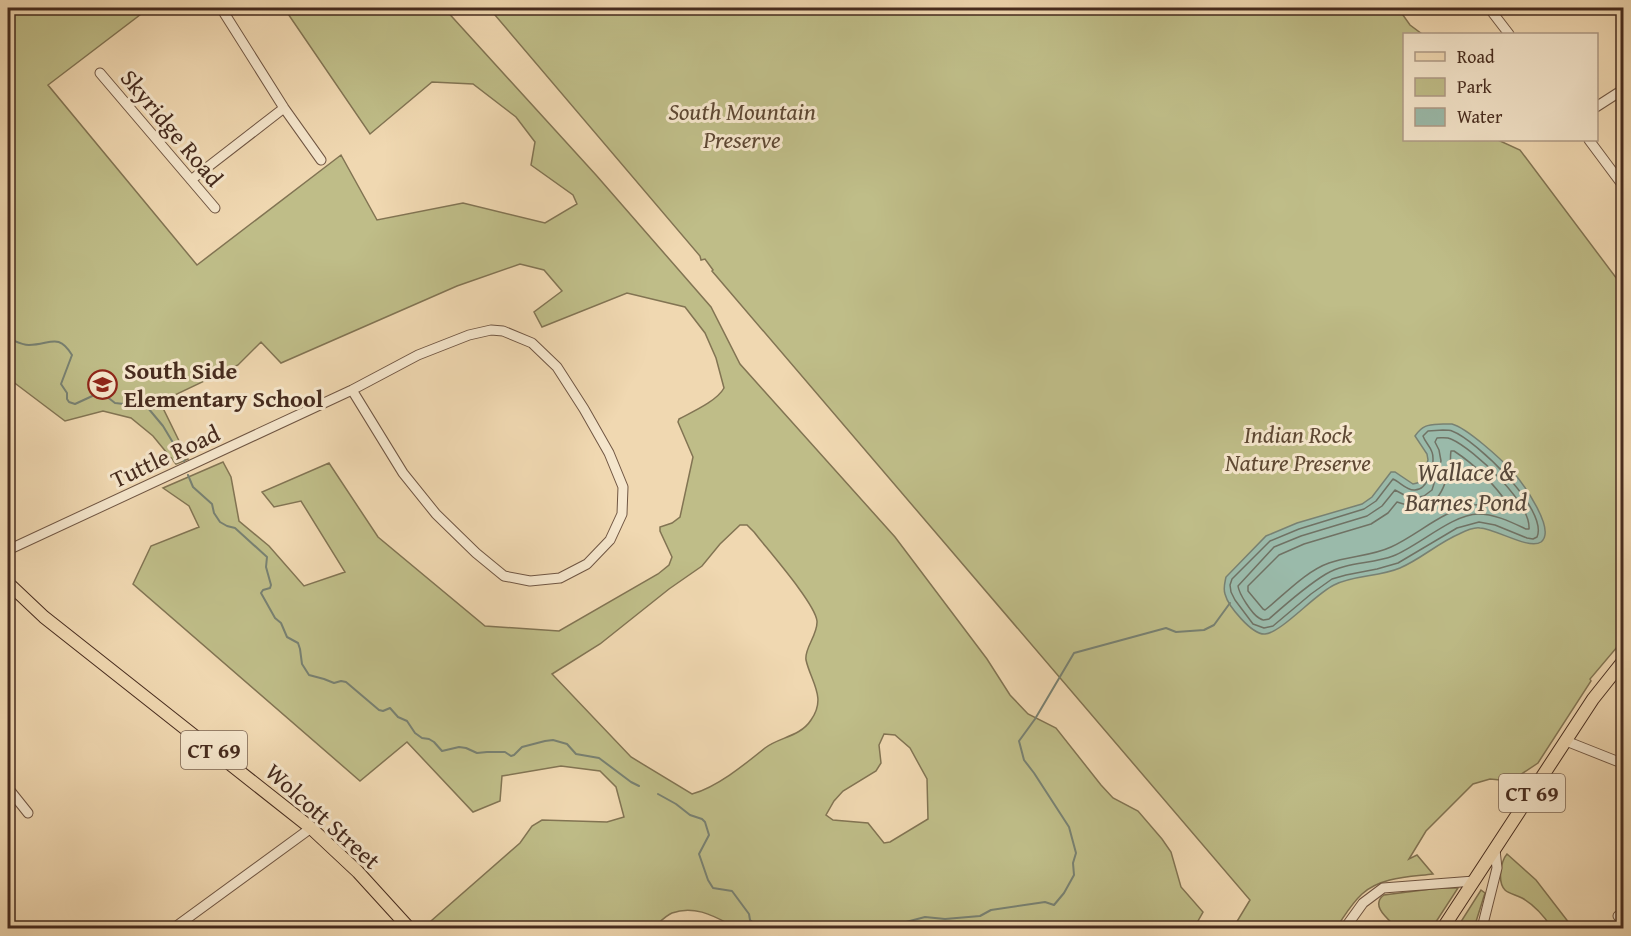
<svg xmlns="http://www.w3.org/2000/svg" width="1631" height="936" font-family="'Gentium Book Plus',serif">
<rect width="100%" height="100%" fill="#f0d8b1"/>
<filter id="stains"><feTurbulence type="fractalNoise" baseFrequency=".00333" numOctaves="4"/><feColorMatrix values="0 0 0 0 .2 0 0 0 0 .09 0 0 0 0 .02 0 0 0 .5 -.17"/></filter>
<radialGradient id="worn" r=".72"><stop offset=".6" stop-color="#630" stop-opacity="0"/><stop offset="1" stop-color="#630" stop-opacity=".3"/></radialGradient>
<path fill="#bfbd88" stroke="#827453" stroke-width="1.5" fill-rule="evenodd" d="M8,8H149L48,85L197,265L341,155L377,220L463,203L545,223L577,204L573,195L531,165L535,142L516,117L473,84L432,82L370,134L284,8H444L596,175L711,307L740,364L895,537L987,659L1010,695L1028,714L1056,728L1101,785L1113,798L1138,811L1162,839L1171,852L1181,887L1203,912L1194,928H960L957,926L945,928H737C717,918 696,904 672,913C665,916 659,923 653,928H423L520,843L532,826L542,820L607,822L624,817L616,787L600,771L561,766L502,776L500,801L473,812L407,742L360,781L133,584L151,546L199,527L189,506L163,488L223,462L231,477L239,521L269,546L304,586L345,572L301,501L274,507L262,492L329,463L378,537L485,626L559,631L658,574L669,565L672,557L660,531V527L672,523L680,517L693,457L678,422L679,419C692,412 717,401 724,388L716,358L705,333L685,307L627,293L542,327L534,312L562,291L544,270L520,264L457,286L281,363L261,342L238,365L160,402L188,459L176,464L153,436L131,418L103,411L65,421L8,378ZM740,525H747L754,532C767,549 815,603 817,621C818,635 804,648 806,660C811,682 827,698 811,720C800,737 779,737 765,748C744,765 717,787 692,794L631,757L552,674L600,644L669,589L702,566L720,544ZM884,734L895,735L910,748L927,779L928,819L890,842L884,843L868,823L833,820L826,815L834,801L843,791L876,771L881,763L879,745Z
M489,8H1398L1410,25L1422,34H1404V140H1498L1520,150L1623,287V640L1590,679L1591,681L1538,763L1520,775L1518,789L1511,781L1490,779L1473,784L1426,831L1409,859L1417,855L1433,874C1409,877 1381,877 1362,894C1351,904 1344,917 1336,928H1233L1250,900L712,271L713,270L705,259L701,260L700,256Z
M1507,854L1536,880L1573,928H1552C1544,916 1534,905 1522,898C1517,895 1509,894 1505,890C1497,882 1501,861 1507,854Z
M1439,888H1458L1432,928H1395L1396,927C1387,918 1370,905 1384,895Z
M1481,890L1485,893L1474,928H1457Z"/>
<path fill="#9abaaa" stroke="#788172" stroke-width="1.5" d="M1443,424C1446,424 1449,424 1452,424C1467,428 1501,459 1512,471C1522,482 1557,530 1541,542C1529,550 1496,529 1480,528C1474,527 1465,531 1459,534C1438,543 1421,559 1400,568C1379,577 1354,575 1334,585C1315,594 1281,633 1265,634C1252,635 1228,606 1225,594C1223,588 1225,582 1226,577L1266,536L1297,523L1362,504L1372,497L1391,472H1395L1413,484L1421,482L1428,460L1427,454L1415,436C1423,424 1429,425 1443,424Z"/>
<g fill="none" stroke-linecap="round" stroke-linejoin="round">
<path stroke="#707264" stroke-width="1.5" d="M1443,430C1445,430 1450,430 1452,431C1476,440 1549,510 1537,537L1533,539L1527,538L1495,525L1479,522L1457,528L1398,563L1377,569L1346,575L1332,579L1311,594L1273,626L1264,628L1253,624L1235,600L1231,592L1230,585L1232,579L1270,541L1299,529L1364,509L1376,501L1393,479C1400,482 1406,490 1414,490C1428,491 1436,463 1432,452C1430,446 1425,442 1423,436L1428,431Z
M1437,438C1442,438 1447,437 1451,439C1474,449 1531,503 1529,529H1526C1511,522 1495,514 1478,514C1453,514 1417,547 1393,556C1372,564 1346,562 1326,574C1306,586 1287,603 1269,619C1264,620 1264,621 1259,618C1252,614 1239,594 1238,586L1274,547L1301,536L1367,516L1382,506L1395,490L1408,497L1414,498L1424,496L1432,490L1441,461L1439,450L1435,442Z
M1451,451H1454C1477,466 1495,485 1510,507V511C1499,511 1486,503 1474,505C1443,510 1419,534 1391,547C1372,556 1349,556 1329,563C1306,571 1284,595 1265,610L1263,609L1248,591V586L1279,555L1304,544L1371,524L1388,513L1397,502C1432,514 1443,499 1450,465C1451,460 1450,456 1451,451Z"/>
<path stroke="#788172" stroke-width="2" d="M8,328L10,329L9,336L10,339C17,342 22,345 29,345C50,345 58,332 72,355L61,384L67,393V399L69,402L75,404L101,392L115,403L142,406L148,408L163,426L184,461
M188,475L193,487L212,504L214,513L220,522L227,526L235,528L267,557L266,567L271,585L270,588L263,590L261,593L275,618L281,623L287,637L298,643L300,649L302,664L309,675L324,679L334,683L341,681L346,682L379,710L383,711L390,708L398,717L407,721L415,733L422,738L429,739L434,742L442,751L459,747L466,748L477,753L487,752H505L511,756L514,755L522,747L545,741L553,740L567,744L576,754L599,758L631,782L639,786
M658,794L676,804L690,815L702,819L705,822L709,835L699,854L708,880L713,888L732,891L749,914L750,920L760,928
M898,928L906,922L925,917L945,919L980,916L991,910L1045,902L1054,905L1064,893L1074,875L1073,863L1076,853L1069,827L1034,773L1024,760L1019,741L1035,719L1074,653L1166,628L1176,632L1204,630L1214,625L1230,603"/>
<defs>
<path id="minor" d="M221,8L284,108L321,160
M1489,8L1509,34
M100,73L215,208
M1596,107L1624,89
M1589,140L1624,187
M191,180L284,108
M8,550L352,390L418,355L469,335L491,330L503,331L532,343L557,367L584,409L609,453L623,487L622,514L610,540L587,564L560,578L530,581L504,576L476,553L436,514L403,473L352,390
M1566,741L1624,764
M8,788L28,813
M1618,916L1624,923
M174,928L311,828
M1345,928L1363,903L1383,888L1474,881
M1482,928L1497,868L1495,850"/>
<path id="major" d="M8,583L44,617L311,828L358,872L409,928
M1443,928L1593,699L1624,660"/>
</defs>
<use href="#minor" stroke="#705643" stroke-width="11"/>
<use href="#major" stroke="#462b1e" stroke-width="14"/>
<use href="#minor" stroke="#f5e6cc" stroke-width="9"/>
<use href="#major" stroke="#f0d8b1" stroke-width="12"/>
</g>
<defs>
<symbol id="school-ring" viewBox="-11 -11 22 22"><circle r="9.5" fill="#f5e6cc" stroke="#8f2418" stroke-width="1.5"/><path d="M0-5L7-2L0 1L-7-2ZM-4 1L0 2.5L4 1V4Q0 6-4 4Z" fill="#8f2418"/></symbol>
</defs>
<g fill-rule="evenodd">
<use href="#school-ring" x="86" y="368" width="33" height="33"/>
</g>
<g text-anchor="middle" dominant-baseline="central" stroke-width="6" stroke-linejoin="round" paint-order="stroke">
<g fill="#f5e6cc" stroke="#7a6352" stroke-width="1.5">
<rect x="181" y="731" width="66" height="38" rx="4.5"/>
<rect x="1499" y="774" width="66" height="38" rx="4.5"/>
</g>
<g font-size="22" font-weight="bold" fill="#462b1e">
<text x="214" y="750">CT 69</text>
<text x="1532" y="793">CT 69</text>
</g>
<g font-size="24" font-style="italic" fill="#5e4833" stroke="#f5e6cc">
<text x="742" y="111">South Mountain<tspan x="742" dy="28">Preserve</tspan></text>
<text x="1298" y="434">Indian Rock<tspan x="1298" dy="28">Nature Preserve</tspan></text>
</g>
<g font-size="24" fill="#462b1e" stroke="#f5e6cc">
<text transform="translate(172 128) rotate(50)">Skyridge Road</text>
<text transform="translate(165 456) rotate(-25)">Tuttle Road</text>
<text transform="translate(323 816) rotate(42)">Wolcott Street</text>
</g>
<g font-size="24" font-weight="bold" fill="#462b1e" stroke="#f5e6cc" text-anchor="start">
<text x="124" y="370">South Side<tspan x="124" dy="28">Elementary School</tspan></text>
</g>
<g font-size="26" font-style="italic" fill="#57483a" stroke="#f5e6cc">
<text x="1466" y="471">Wallace &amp;<tspan x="1466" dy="30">Barnes Pond</tspan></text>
</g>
</g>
<rect width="1631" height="936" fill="none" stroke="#f0d8b1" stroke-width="30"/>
<rect x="9" y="9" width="1613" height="918" fill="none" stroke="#462b1e" stroke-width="3"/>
<rect x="15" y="15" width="1601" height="906" fill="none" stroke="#462b1e" stroke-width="1.5"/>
<rect x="1403" y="33" width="195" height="108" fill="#f5e6cc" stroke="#af9b86" stroke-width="1.5"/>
<rect x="1415" y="52" width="30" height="9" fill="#f0d8b1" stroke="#af9b86" stroke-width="1.5"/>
<text x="1457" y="63" font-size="18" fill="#462b1e">Road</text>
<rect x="1415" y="78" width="30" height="18" fill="#bfbd88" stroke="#af9b86" stroke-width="1.5"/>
<text x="1457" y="93" font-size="18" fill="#462b1e">Park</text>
<rect x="1415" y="108" width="30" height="18" fill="#9abaaa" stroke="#af9b86" stroke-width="1.5"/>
<text x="1457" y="123" font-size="18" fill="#462b1e">Water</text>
<rect width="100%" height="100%" filter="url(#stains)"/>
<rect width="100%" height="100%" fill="url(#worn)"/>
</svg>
